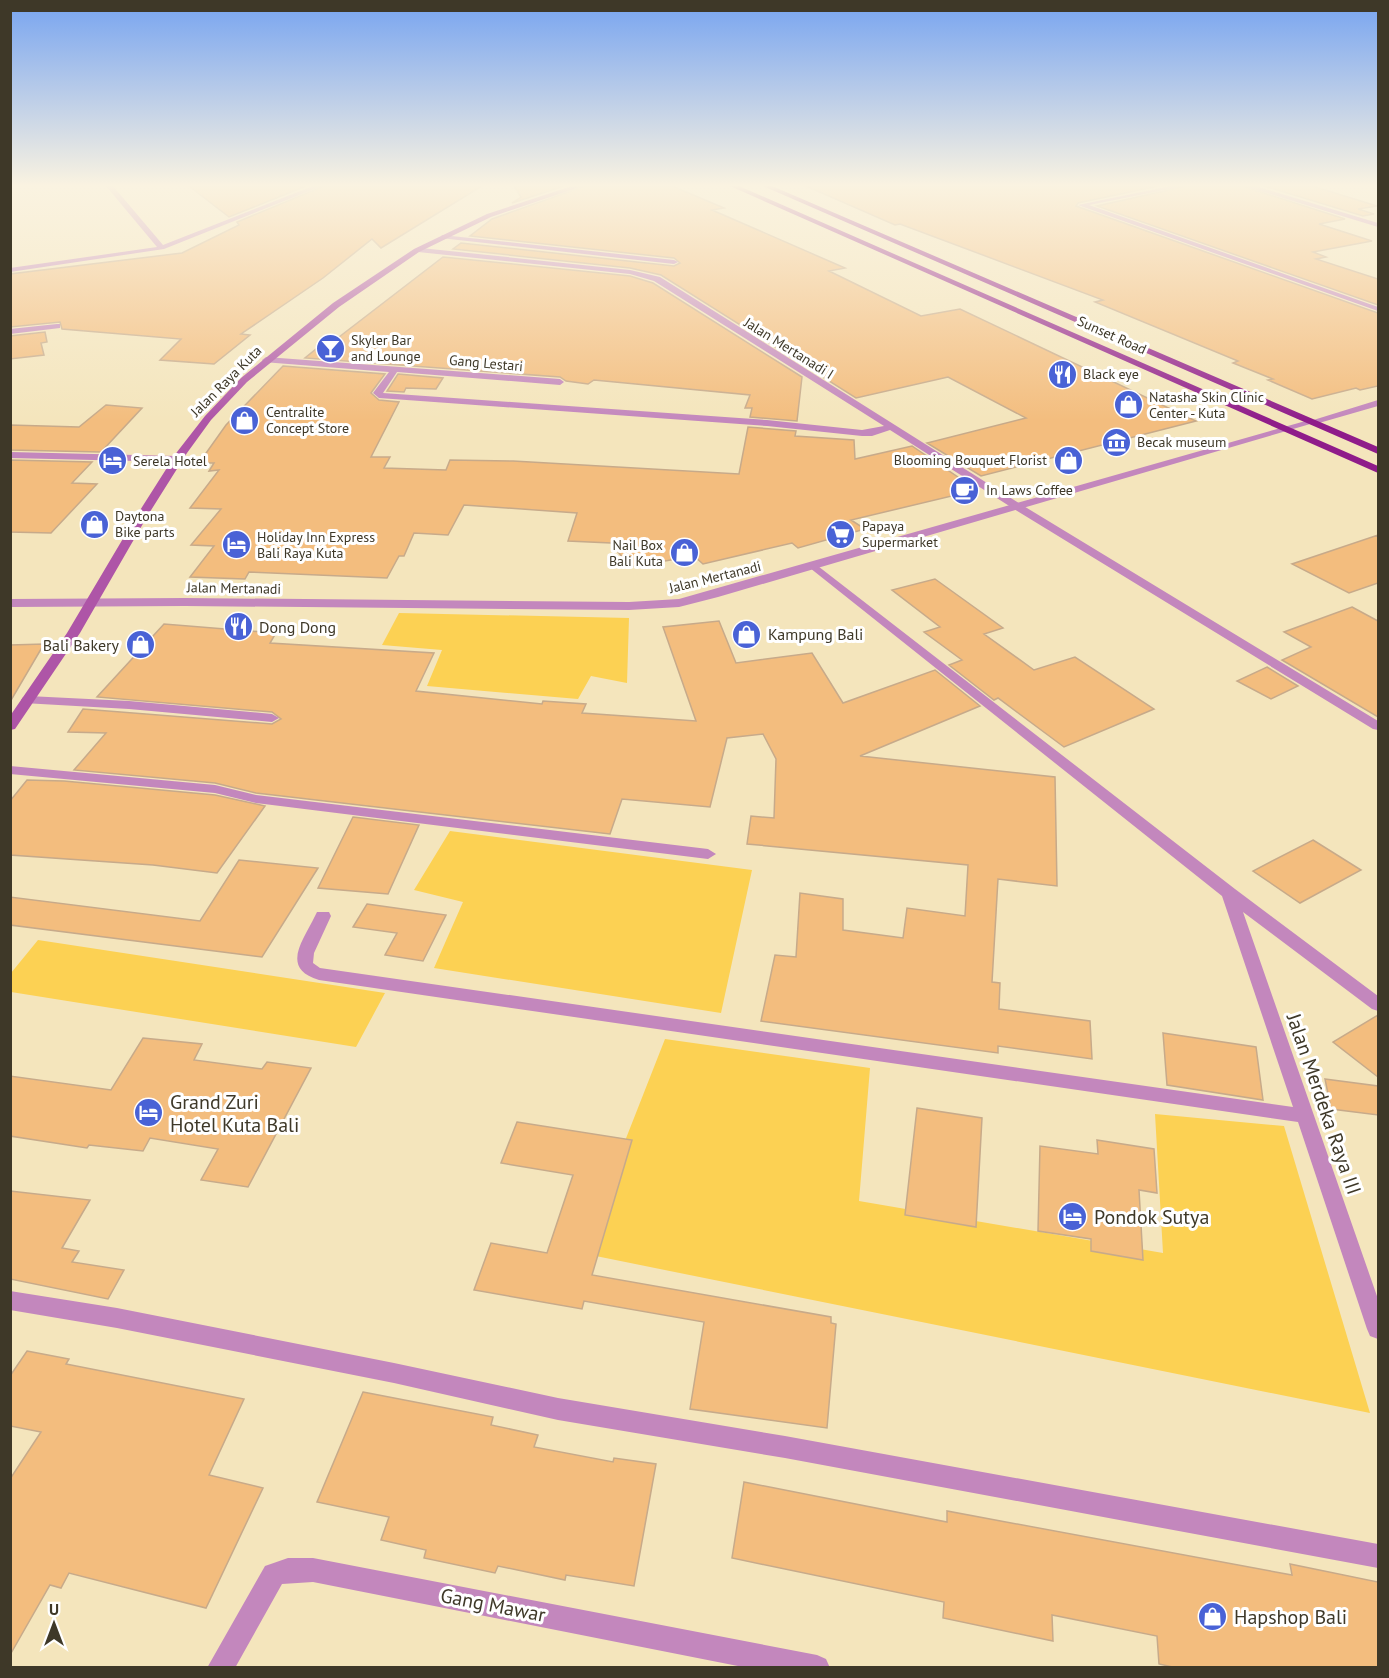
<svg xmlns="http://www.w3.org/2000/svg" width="1389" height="1678" font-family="'PT Sans',sans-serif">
<rect width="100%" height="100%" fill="#f4e5bc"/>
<path fill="#fcd153" d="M399,613L629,618L627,683L591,676L578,699L427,686L442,650L382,645Z
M450,831L752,870L721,1013L434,968L463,902L414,890Z
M38,940L385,993L356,1047L11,992V973Z
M665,1039L870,1068L859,1201L1163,1253L1155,1114L1284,1126L1370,1413L581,1253Z"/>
<path fill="#f3bd7e" stroke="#c7aa8a" stroke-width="1.5" d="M189,186H306L229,217Z
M324,186H482L381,248L372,239L323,278L241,334L250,335L214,364L160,360L181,339L62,329L60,322L10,327V274L182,253L239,225L237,222Z
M514,186H564L512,203L521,197Z
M585,186H672L724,208L712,210L845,268L829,271L921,316L960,309L1196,421L981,476L927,443L1026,418L948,377L856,398L661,275L630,268L453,249L461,243L674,266L680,263L674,258L470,236L492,219Z
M806,186H1158L1078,203L1076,206L1378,313V386L1360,390L1356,388L1312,399L1268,380L1273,379L1233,363L1238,361L1095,302L1103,300L900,224L895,225Z
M1187,186H1242L1345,219L1319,224L1372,241L1313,252L1326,257L1316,259L1378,279V305L1097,206Z
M1264,186H1312L1377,206L1358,209L1374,214L1363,216Z
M443,257L630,276L653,283L802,377L797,421L750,417L752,408H745L750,395L594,380L588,384L566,381L560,377L305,358L332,336L339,337Z
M45,332L47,342L41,343L44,355L10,359V336Z
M283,366L385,374L371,393L379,400L399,402L371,457H390L384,468L446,470L450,460L513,461L739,474L748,427L796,431L795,436L854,440L855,459L912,446L977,490L851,520L865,529L798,548L792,543L703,564L694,556L630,567L611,543L568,541L577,513L464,505L448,535L414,533L404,556H399L387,578L249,572L245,579L190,577L214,546L191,545L221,509L190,508L219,470L209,471L214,463H199L226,425Z
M398,374L443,378L436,389L406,388L404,392L387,391Z
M106,405L142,408L101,452L10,450V425L79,427Z
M10,460L92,462L72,483L97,484L51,533L10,532Z
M1378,535V583L1349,593L1292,564Z
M935,579L1003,628L984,634L1034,670L1075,657L1154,709L1064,747L998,698L994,700L949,665L962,660L924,632L940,627L892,590Z
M1352,607L1378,621V717L1282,660L1311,647L1284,632Z
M719,621L736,663L812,653L843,703L935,670L980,706L860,756L1055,777L1057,886L998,879L992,982L1000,983L999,1009L1090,1021L1092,1059L998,1046V1053L761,1021L775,955L796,957L800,893L843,899V930L903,938L907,908L965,916L968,865L747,844L751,816L774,818L776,759L763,734L727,738L710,807L622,799L610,834L256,793L215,783L74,770L106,733L68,732L83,709L272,724L281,719L272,712L97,697L164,624L276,633L270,643L434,653L416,691L542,704L543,701L586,704L582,713L696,721L663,627Z
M44,644L10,702V645Z
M1267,667L1298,686L1271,699L1237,681Z
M27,780L64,781L215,795L265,806L217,873L153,865L10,855V801Z
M353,817L419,825L388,894L318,888Z
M1313,840L1361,870L1300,903L1253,871Z
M239,860L318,868L262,957L10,925V897L200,921Z
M367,904L446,915L423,961L385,955L397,933L353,927Z
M1378,1015V1077L1333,1042Z
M1163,1033L1256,1047L1263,1100L1167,1085Z
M143,1038L202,1044L194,1060L262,1069L267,1062L311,1068L248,1187L201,1180L218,1149L150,1138L143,1151L89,1145L87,1148L10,1136V1076L111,1090Z
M1325,1079L1378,1086V1115L1331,1109Z
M917,1108L982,1118L976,1227L905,1215Z
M517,1122L632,1140L592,1275L831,1317V1323L836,1324L827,1428L690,1409L704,1322L584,1301L582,1309L474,1290L491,1243L547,1253L573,1175L501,1163Z
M1097,1140L1154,1149L1157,1193L1139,1190L1143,1260L1091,1251V1239L1038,1231L1040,1146L1098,1154Z
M10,1191L90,1200L62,1248L79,1251L72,1262L124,1270L108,1299L10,1279Z
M27,1351L69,1359L66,1364L244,1399L209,1475L263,1488L206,1608L69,1573L61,1588L50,1585L10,1655V1479L41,1432L10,1426V1376Z
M363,1392L493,1417L491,1425L538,1435L534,1447L613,1462L614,1458L656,1464L634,1586L566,1575L565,1580L498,1566L495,1573L424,1558L426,1550L381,1540L389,1517L317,1502Z
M744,1482L947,1522V1511L1292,1575L1290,1564L1378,1582V1668H1177L1159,1664L1157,1636L1052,1615L1053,1641L943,1618L944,1602L732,1558Z"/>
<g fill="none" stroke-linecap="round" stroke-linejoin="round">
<path fill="#c387bd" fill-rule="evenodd" d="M106,186H113L163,245L313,186H322L164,249L10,272V268L157,247Z
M1171,186H1185L1089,205L1378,307V311L1078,205Z
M1244,186H1255L1378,223V227Z
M442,235L674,260L678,262L674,264L440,238Z
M421,248L630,270L660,277L1022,505L1378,721V730L1373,729L1014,509L890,430L872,436H862L767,426L379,398L373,393L389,372L263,362L262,360L266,357L560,379L564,382L560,385L397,372L383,393L767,420L862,430L884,426L654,281L630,274L418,252Z
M57,324H60V328L10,334V329Z
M1378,400V406L1312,425L1307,422Z
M10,452L177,456L182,459L177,462L10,458Z
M814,563L1235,889L1378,996V1011L1372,1009L1243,912L1378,1299V1339L1370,1336L1367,1329L1298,1122L319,980C280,968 303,941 315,916L317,912H329L331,916L314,953L313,963L320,968L1293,1107L1222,896L810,568V564Z
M28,696L129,701L272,714L279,718L272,722L129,709L23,703L21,700L23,697Z
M10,766L215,785L256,795L708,849L716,854L708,859L256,803L215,793L10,774Z
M10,1291L117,1308L394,1363L558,1398L785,1436L1378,1544V1568L785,1458L558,1420L394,1383L117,1328L10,1310Z
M288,1558H313L817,1655L826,1659L830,1668H748L313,1582L282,1584L235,1668H207L265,1566Z"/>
<path fill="#c387bd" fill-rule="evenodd" d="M1309,420L1317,422L718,597L679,607L629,610L185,606L10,607V599L185,598L629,602L679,599Z"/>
<path fill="#ae55a7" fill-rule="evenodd" d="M572,186H583L491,217L419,252L339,307L247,382L211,420L187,453L148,515L80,633L15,729L10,730V716L67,633L137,515L177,452L205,416L241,378L333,303L414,249L487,214Z"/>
<path fill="#8f1c8a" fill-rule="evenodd" d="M730,186H739L1378,466V473Z
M763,186H772L1378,447V454Z"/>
</g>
<linearGradient id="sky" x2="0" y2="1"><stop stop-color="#77a4f0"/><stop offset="0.44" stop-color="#faf3e1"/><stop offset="1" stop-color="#faf3e1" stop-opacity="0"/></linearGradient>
<rect width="1389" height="421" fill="url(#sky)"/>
<defs>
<symbol id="bar-disc" viewBox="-11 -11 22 22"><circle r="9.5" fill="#4962d6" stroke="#fff"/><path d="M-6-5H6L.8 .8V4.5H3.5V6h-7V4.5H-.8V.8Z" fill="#fff"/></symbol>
<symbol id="restaurant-disc" viewBox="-11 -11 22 22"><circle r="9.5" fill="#4962d6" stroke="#fff"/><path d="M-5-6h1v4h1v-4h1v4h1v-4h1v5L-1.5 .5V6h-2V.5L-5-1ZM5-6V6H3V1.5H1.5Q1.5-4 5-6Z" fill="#fff"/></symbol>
<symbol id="shop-disc" viewBox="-11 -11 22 22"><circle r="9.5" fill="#4962d6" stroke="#fff"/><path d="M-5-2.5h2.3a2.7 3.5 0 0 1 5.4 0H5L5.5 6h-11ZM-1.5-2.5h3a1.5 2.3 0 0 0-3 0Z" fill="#fff"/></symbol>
<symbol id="museum-disc" viewBox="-11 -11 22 22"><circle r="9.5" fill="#4962d6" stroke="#fff"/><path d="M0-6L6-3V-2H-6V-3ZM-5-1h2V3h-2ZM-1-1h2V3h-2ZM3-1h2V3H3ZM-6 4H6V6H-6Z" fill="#fff"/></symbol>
<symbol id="hotel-disc" viewBox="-11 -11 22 22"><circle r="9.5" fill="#4962d6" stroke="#fff"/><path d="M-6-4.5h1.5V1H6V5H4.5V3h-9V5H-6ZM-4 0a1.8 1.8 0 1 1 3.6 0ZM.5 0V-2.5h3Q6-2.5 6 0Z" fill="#fff"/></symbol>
<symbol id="cafe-disc" viewBox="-11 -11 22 22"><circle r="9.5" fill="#4962d6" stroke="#fff"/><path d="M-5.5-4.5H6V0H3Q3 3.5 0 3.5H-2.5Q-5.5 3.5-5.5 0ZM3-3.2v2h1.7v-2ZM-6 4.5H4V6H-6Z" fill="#fff"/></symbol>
<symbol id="supermarket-disc" viewBox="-11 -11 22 22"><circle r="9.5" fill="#4962d6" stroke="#fff"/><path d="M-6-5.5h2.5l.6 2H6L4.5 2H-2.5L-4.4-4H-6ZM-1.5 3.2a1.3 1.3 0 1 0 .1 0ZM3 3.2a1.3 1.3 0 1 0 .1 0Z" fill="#fff"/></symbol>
</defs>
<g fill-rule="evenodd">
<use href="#bar-disc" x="314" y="332" width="33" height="33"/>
<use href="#restaurant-disc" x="1046" y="358" width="33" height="33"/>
<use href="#shop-disc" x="1112" y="388" width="33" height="33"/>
<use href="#shop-disc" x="228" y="404" width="33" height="33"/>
<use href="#museum-disc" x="1100" y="426" width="33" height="33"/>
<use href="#shop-disc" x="1052" y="444" width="33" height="33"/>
<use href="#hotel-disc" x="96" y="444" width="33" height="33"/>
<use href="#cafe-disc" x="948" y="474" width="33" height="33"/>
<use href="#shop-disc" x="78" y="508" width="33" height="33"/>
<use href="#supermarket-disc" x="824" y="518" width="33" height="33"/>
<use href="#hotel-disc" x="220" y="528" width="33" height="33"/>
<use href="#shop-disc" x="668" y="536" width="33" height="33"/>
<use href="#restaurant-disc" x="222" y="610" width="33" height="33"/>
<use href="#shop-disc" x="730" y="618" width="33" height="33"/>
<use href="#shop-disc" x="124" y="628" width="33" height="33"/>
<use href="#hotel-disc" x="132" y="1096" width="33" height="33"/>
<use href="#hotel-disc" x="1056" y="1200" width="33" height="33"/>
<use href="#shop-disc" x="1196" y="1600" width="33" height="33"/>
</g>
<g text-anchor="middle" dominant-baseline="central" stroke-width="6" stroke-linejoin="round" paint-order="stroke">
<g font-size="14" fill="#3e3828" stroke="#fff">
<text transform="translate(1112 335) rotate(24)">Sunset Road</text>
<text transform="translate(789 348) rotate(32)">Jalan Mertanadi I</text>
<text transform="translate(486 363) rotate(5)">Gang Lestari</text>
<text transform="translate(226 381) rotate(-45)">Jalan Raya Kuta</text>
<text transform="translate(715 577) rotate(-14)">Jalan Mertanadi</text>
<text transform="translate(234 588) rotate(1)">Jalan Mertanadi</text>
</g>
<g font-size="14" fill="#3e3828" stroke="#fff" text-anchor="start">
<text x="351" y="340">Skyler Bar<tspan x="351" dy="16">and Lounge</tspan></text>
<text x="1083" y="374">Black eye</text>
<text x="1149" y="397">Natasha Skin Clinic<tspan x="1149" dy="16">Center - Kuta</tspan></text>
<text x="266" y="412">Centralite<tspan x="266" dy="16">Concept Store</tspan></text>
<text x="1137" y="442">Becak museum</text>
<text x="1047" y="460" text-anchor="end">Blooming Bouquet Florist</text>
<text x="133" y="461">Serela Hotel</text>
<text x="986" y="490">In Laws Coffee</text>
<text x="115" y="516">Daytona<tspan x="115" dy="16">Bike parts</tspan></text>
<text x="862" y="526">Papaya<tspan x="862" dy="16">Supermarket</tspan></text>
<text x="257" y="537">Holiday Inn Express<tspan x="257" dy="16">Bali Raya Kuta</tspan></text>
<text x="663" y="545" text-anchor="end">Nail Box<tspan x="663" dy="16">Bali Kuta</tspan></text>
</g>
<g font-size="16" fill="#3e3828" stroke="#fff" text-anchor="start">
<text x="259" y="627">Dong Dong</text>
<text x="768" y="634">Kampung Bali</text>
<text x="119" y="645" text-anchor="end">Bali Bakery</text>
</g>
<g font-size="20" fill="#3e3828" stroke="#fff" text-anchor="start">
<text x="170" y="1102">Grand Zuri<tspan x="170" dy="23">Hotel Kuta Bali</tspan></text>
<text x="1094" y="1217">Pondok Sutya</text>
<text x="1234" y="1617">Hapshop Bali</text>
</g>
<g font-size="20" fill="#3e3828" stroke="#fff">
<text transform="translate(1324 1104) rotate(71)">Jalan Merdeka Raya III</text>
<text transform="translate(493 1605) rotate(11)">Gang Mawar</text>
</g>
</g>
<rect width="1389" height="1678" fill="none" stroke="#3e3828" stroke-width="24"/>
<g transform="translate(54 1624)" stroke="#ffffff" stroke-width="4.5" paint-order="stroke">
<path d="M0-4.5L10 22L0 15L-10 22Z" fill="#3e3828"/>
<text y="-9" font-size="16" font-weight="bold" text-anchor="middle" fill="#3e3828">U</text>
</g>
</svg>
